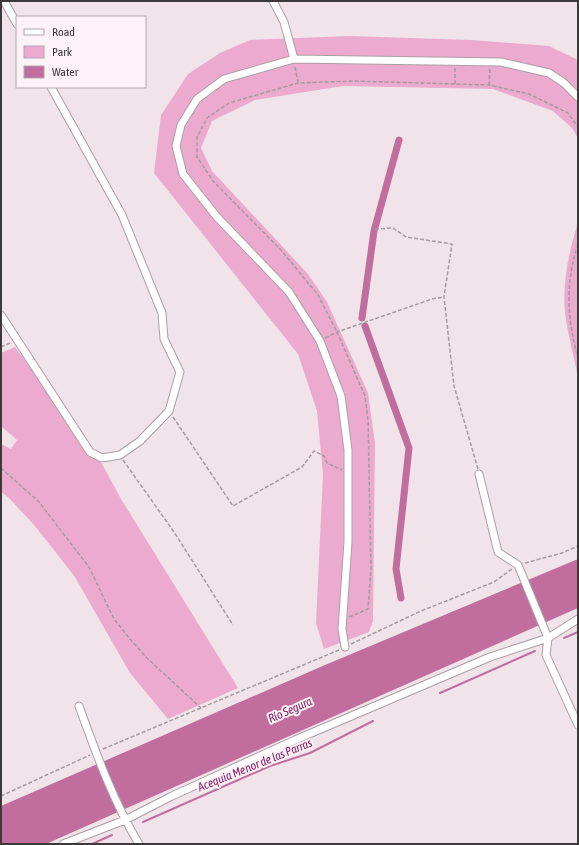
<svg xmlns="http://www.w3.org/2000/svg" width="579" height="845" font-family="'Asap Condensed',sans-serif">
<rect width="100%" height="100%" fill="#f0e4ea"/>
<path fill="#ecaace" d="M349,36L471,40L549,46L578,60V138L572,128L553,111L493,89L343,86L255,100L212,121L201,148L212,171L308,274L327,302L368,393L375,443L373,621L369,632L324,649L316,623L323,475L317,411L298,354L154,173L161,115L188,74L220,53L250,40Z
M578,223V377C574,358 569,339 566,320C561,288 568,254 578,223Z
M15,347L102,464L121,499L238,688L168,719L130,673L75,577L35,526L8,497L1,492V444L11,449L17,440L1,426V353Z"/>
<path fill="#c16e9e" d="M578,559V608L46,844H1V806L325,665Z"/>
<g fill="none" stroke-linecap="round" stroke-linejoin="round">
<path stroke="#c16e9e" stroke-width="2" d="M564,638L578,632
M440,693L535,651
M143,822L270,766L310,753L373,721
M92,844L112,835"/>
<path stroke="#c16e9e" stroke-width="7" d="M362,318L374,231L399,140
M365,326L409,448L396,569L401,598"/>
<defs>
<path id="street" d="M4,1L17,24
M273,1L284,22L294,59
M1,315L90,452L102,458L120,455L140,441L169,411L180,372L164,339L162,313L122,215L51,87
M479,474L498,552L518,565L548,638L546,655L578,725
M345,647L342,629L348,542V450L341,396L320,341L289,292L217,217L183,174L176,146L181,125L197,99L224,79L294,59L501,62L549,73L564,83L578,97
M79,706C96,753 113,801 139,844
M63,844L125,820L172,796L295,740L490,657L548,638L578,619"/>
</defs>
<use href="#street" stroke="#aa9fa5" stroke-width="9"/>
<path stroke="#a49b9f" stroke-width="1.5" stroke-dasharray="4 2" stroke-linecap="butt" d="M295,67L298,82
M455,68V84
M489,85L490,68
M375,229L393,228L406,237L452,244L444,297L454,386L478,469
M578,244C565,284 567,318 578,358
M325,338L337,332L432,299L444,297
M1,347L10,343
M173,417L233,506L302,467L314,451L324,456L327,463L342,470
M123,460L174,532L233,625
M1,468L39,502L89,567L114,619L130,639L147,658L202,709
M525,563L562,553L578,546
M349,617L368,609L371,568L368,420L365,396L337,332L318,295L281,250L213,181L197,157V137L207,118L229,103L298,83L354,81L489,85L529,94L568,113L578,127
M351,644L421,611L494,582L512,569
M103,749L339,650
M1,796L90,755"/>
<use href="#street" stroke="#fff" stroke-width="7"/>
</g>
<g text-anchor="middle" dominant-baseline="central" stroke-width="4" stroke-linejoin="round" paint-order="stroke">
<g font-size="12" font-style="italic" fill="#862263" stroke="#fdf2f8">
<text transform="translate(290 710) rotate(-24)">Río Segura</text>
<text transform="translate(255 765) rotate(-22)">Acequia Menor de las Parras</text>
</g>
</g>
<rect width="579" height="845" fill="none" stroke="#3d393b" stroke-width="4"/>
<rect x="16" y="16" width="130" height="72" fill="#fdf2f8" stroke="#b0a8ac"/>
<rect x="24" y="29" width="20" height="6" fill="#ffffff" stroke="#b0a8ac"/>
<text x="52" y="36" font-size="12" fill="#3d393b">Road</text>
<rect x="24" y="46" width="20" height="12" fill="#ecaace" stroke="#b0a8ac"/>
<text x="52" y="56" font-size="12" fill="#3d393b">Park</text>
<rect x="24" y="66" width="20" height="12" fill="#c16e9e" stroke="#b0a8ac"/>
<text x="52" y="76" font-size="12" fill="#3d393b">Water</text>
</svg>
